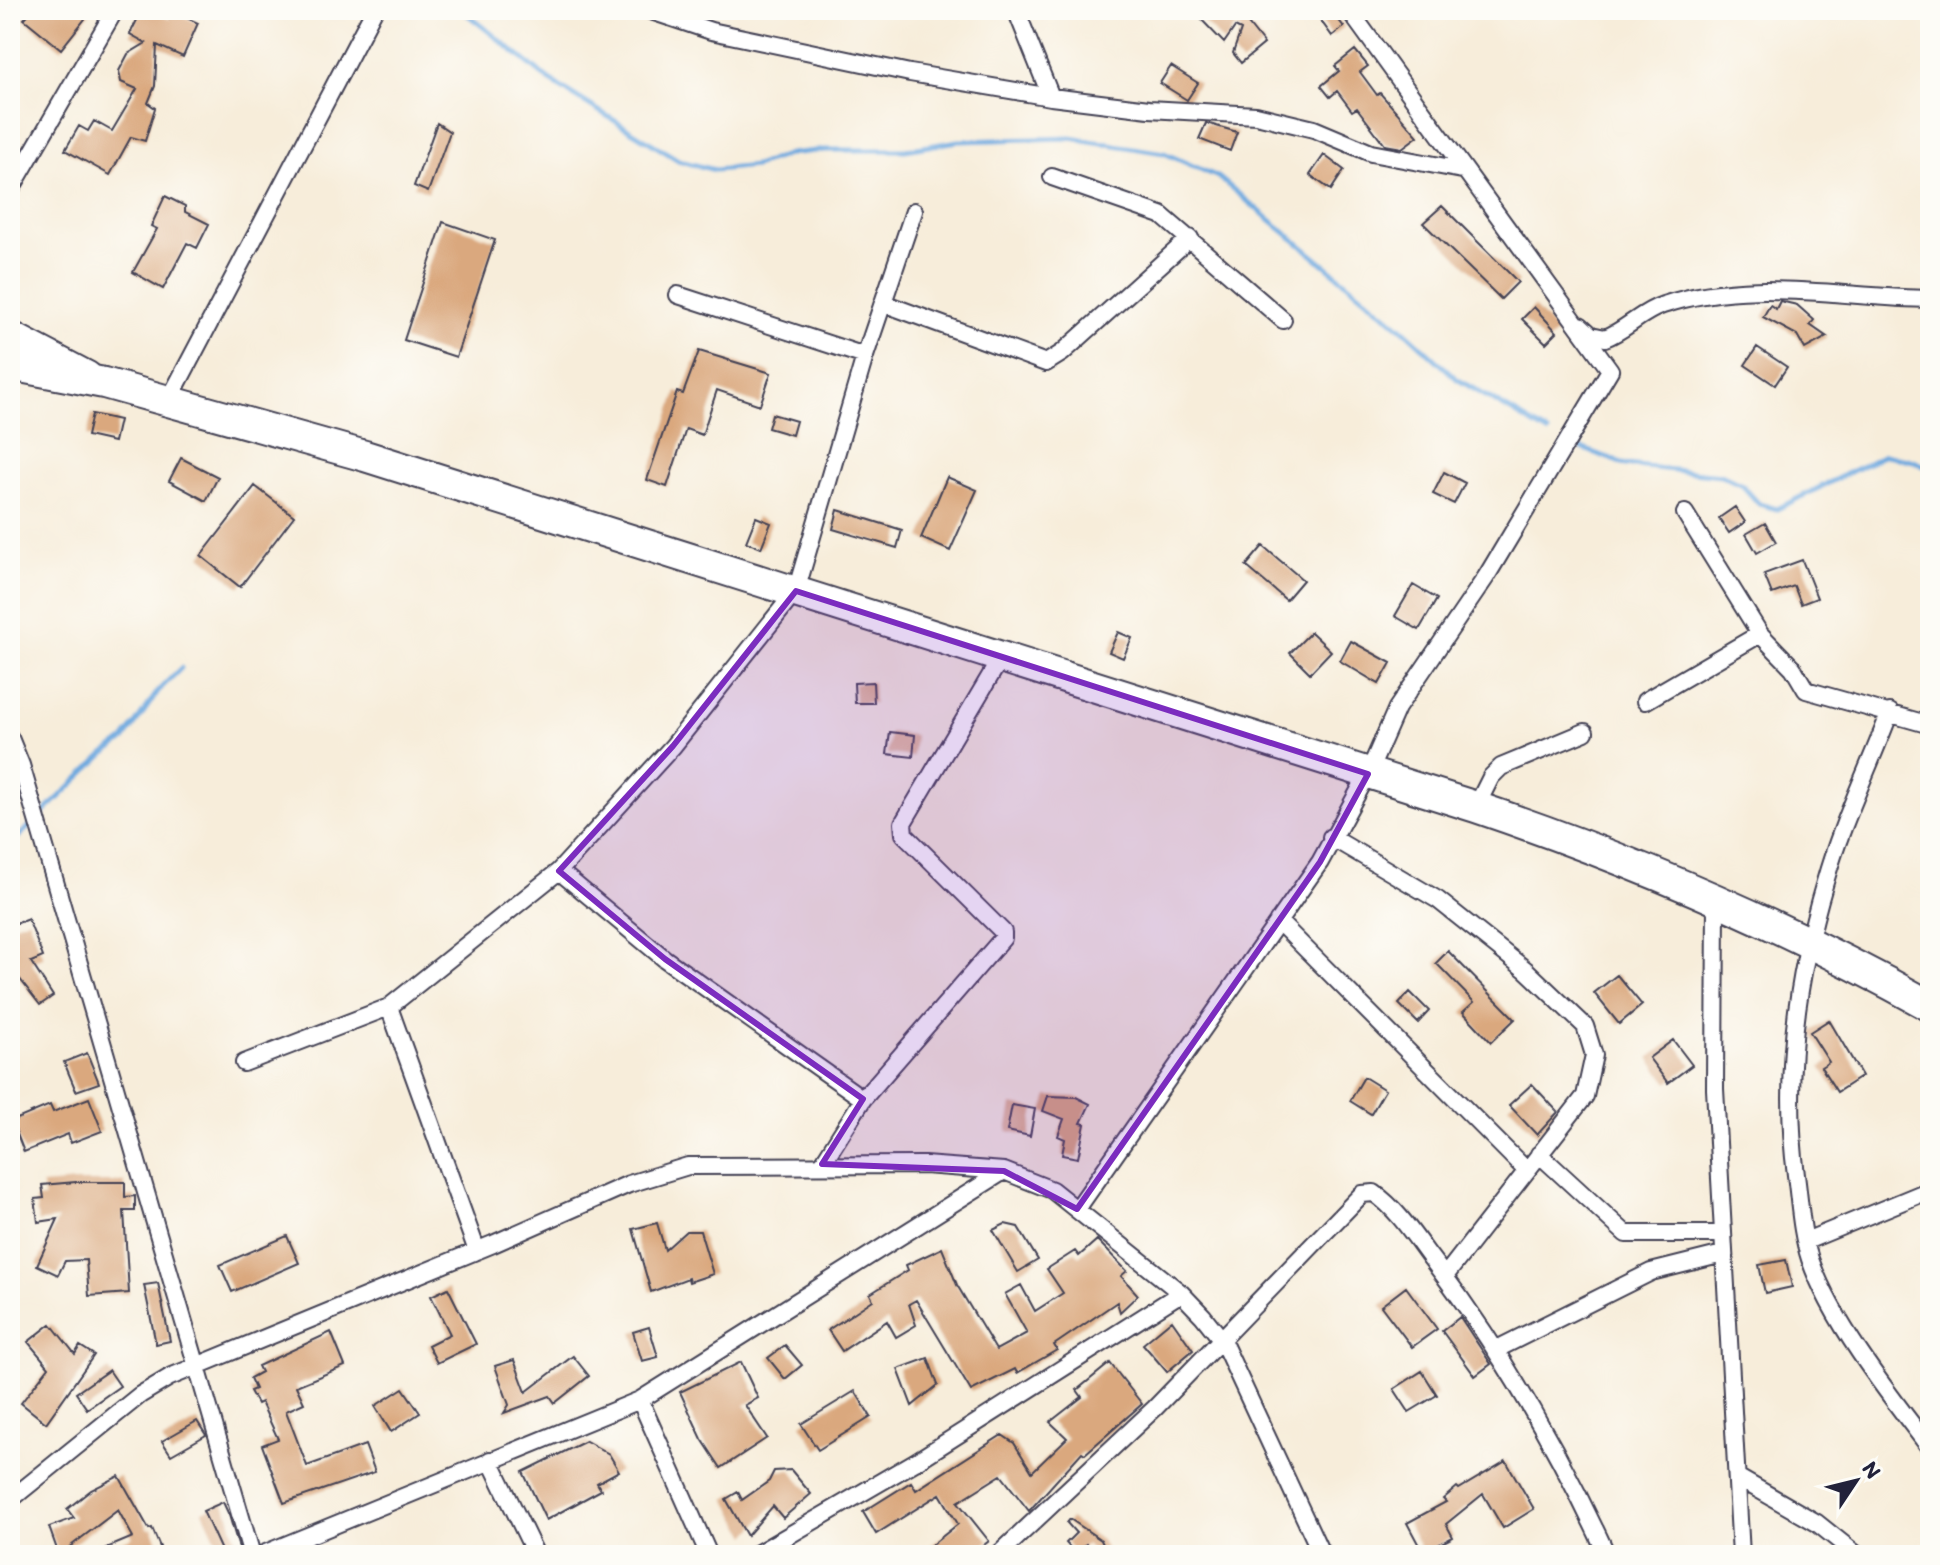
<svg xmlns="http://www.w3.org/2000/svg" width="1940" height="1565" font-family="Itim,sans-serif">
<rect width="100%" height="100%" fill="#fdfcf7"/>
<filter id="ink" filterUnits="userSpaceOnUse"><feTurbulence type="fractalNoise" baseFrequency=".0125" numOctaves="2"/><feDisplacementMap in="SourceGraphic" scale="16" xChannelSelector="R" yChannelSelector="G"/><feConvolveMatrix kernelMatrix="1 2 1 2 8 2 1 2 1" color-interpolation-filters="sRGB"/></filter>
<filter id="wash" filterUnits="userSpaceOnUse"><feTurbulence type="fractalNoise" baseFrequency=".006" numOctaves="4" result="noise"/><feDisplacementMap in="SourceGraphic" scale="32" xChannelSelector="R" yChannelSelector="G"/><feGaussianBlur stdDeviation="1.8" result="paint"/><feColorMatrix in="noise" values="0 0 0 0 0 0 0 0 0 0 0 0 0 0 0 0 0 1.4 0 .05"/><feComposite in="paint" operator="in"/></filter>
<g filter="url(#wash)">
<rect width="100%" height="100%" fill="#f7edda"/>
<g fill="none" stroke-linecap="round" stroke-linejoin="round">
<path stroke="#6ea9df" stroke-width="5" d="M462,10L549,80L680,161L715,170L755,166L789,154L824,150H905L958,141L1071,138L1164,153L1218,177L1405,331L1457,379L1548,433
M1571,444L1626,465L1721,475L1742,485L1759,504L1777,509L1884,455L1914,461L1930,469
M10,845L104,754L124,740L159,690L181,668"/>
</g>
<g id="blocks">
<path fill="#daa87e" d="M32,10H92L61,49L24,19Z
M142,10H152L169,19L172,11L198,23L183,57L157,45L155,86L148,103L155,108L145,141L131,137L110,175L65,150L79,126L88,131L94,121L112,131L137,89L121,82L119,71L128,54L146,43L130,34Z
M1207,10H1237L1264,44L1241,63L1233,53L1241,30L1235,27L1224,43L1199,17Z
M1313,10H1331L1344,27L1332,36Z
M1355,50L1368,66L1360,72L1377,95L1380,93L1418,136L1402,148L1385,145L1357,108L1352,111L1337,91L1330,97L1321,86L1339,71L1335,66Z
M1171,66L1198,83L1187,100L1160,83Z
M437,123L450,132L428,192L414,186Z
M1206,123L1237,132L1230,151L1199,139Z
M1324,155L1344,170L1331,190L1310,175Z
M165,196L185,206V212L209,224L197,248L187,243L163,289L133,272L157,229L151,226Z
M1442,206L1518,282L1501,299L1423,223Z
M443,222L495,240L456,357L404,340Z
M1780,301L1797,305L1814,320L1810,325L1827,337L1805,349L1797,335L1763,317L1770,305L1776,309Z
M1534,307L1557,332L1546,343L1522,319Z
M1757,347L1787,367L1775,385L1745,365Z
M699,351L771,373L760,405L717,390L702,435L686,429L667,487L647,480L677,392L683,394Z
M92,414L119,420L114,442L87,436Z
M772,414L796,421L792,435L768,428Z
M181,458L218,477L206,501L169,481Z
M1444,472L1465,483L1454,504L1433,494Z
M947,477L977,490L950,551L921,538Z
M255,486L294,516L240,587L201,556Z
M1735,507L1745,522L1729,533L1719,518Z
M838,510L902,530L897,548L833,529Z
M756,517L771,523L761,548L746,542Z
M1765,523L1776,542L1757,553L1746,534Z
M1263,546L1303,580L1286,600L1246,566Z
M1802,560L1817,598L1801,604L1794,586L1772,594L1764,574Z
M1413,585L1437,599L1419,630L1395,616Z
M1118,632L1132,638L1123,658L1109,652Z
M1311,632L1331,651L1310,673L1290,653Z
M1351,641L1391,663L1379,684L1340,661Z
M873,682L874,703H855L854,683Z
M890,732L915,735L913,757L887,754Z
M28,919L43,957L31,962L53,996L40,1005L16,974L10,978V926Z
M1448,951L1515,1019L1491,1042L1463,1012L1474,1002L1436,963Z
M1617,975L1642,1005L1619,1024L1594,993Z
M1410,992L1429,1011L1418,1023L1399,1004Z
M1829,1020L1862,1076L1837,1092L1821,1067L1829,1062L1810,1032Z
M1673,1040L1692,1065L1668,1083L1649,1058Z
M87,1053L99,1083L76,1091L64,1062Z
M1364,1077L1385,1090L1371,1114L1350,1101Z
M1532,1084L1558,1112L1537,1135L1509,1105Z
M1048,1096L1076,1097L1090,1104L1081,1123L1085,1124L1078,1158L1062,1155L1065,1139L1058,1136L1064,1119L1043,1111Z
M89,1098L102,1131L71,1143L68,1134L24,1152L12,1121L50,1105L53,1112Z
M1012,1105L1035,1109L1030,1136L1007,1131Z
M76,1182H125V1197L135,1196V1211H124L129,1293L89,1296L86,1260L65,1261L58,1275L37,1265L58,1219L38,1222L35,1199L44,1198L42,1185Z
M657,1223L665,1250L686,1231H700L713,1274L689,1282L688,1278L651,1292L633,1229Z
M1005,1224L1018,1227L1038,1260L1018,1272L993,1230Z
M287,1236L299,1263L232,1292L220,1265Z
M1097,1240L1127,1271L1121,1276L1138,1295L1120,1312L1117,1302L1054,1345L1057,1350L1017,1373L1015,1369L971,1391L916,1300L909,1304L916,1325L896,1337L887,1321L842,1351L828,1330L873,1300L870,1294L908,1270L906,1265L942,1248L957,1285L996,1350L1027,1333L1005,1294L1021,1285L1035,1311L1063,1293L1047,1269L1075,1251L1079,1256Z
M1786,1260L1792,1287L1765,1293L1759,1265Z
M158,1283L170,1341L156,1344L144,1285Z
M1406,1287L1437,1329L1412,1347L1381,1306Z
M448,1288L476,1344L437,1363L428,1345L450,1334L431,1296Z
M1460,1317L1491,1364L1475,1376L1442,1331Z
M1172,1320L1193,1350L1167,1372L1143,1344Z
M51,1324L75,1354L80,1346L94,1355L46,1423L21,1403L49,1367L28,1342Z
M649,1327L658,1357L642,1361L633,1332Z
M331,1332L345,1366L296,1386L304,1403L286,1411L307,1466L365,1445L375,1472L284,1503L262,1445L278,1439L261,1402L257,1404L250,1391L255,1389L250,1378L261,1372L258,1366Z
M785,1345L802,1365L785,1379L768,1358Z
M573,1356L589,1376L555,1403L550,1396L504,1413L509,1405L495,1366L514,1360L526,1392Z
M928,1358L938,1385L912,1406L898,1369Z
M741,1362L758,1398L745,1405L767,1438L721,1468L702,1439L680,1392Z
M1110,1363L1142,1404L1085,1454L1082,1452L1029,1511L1001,1475L958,1502L989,1541L971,1555H919L958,1524L940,1494L876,1534L863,1512L911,1482L916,1490L1002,1435L1014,1443L1032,1472L1067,1438L1050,1422L1082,1397L1077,1390Z
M109,1370L120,1386L87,1409L76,1393Z
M1422,1371L1437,1395L1409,1412L1394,1389Z
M403,1388L420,1413L391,1432L375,1406Z
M855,1391L871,1417L818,1450L801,1424Z
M197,1421L206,1435L171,1455L162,1441Z
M586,1441L609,1454L619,1471L597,1483L601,1490L546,1520L523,1472Z
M1506,1461L1534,1509L1503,1528L1483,1494L1446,1524L1453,1537L1423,1553L1407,1523L1446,1502L1443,1499L1457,1487L1459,1489Z
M791,1470L811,1494L783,1518L773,1506L747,1536L726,1499L738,1492L742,1500L769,1481L774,1471Z
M119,1476L149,1529L152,1528L162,1552L154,1555H90L133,1537L118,1510L59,1555L49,1527L74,1518L67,1509L91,1490Z
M223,1502L229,1515L241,1555H223L203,1511Z
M1070,1519L1101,1540L1108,1555H1096L1086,1544L1076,1554L1066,1543L1076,1533L1067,1523Z"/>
</g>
</g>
<g filter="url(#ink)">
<use href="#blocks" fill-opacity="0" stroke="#424053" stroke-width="2"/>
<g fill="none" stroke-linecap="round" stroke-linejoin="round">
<defs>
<path id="street" d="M648,10L711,31L910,73L1051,97L1149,109L1256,115L1314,129L1371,153L1462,170
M1016,10L1051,97
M1052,177L1161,215L1283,320
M10,191L115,10
M678,295L865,356
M883,303L1046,363L1062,353L1190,238
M1580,325L1591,335L1605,338C1626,330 1641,312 1663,305C1750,276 1841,298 1930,299
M169,400L374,10
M1685,513L1760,634L1793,668L1806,690L1930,725
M1645,701L1760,634
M1890,712C1869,768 1841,824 1825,882C1796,979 1783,1076 1796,1175C1800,1204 1801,1232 1810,1259C1831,1321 1890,1396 1930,1448
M10,738L21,765L252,1555
M1476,807L1491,777L1501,767L1585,732
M1331,837L1438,900L1526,970L1585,1026L1594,1055L1585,1096L1445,1276
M559,871L665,959L863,1099
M1716,899L1715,1089L1741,1555
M1278,921L1526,1170
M389,1007L477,1251
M244,1063L389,1007L559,871L673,746L796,591L865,356L914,211
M1539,1154L1626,1234H1722
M822,1164L863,1099L1003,938V932L904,834L903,823L1002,656
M1077,1209L1320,862L1368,774L1397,708L1486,577L1610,370L1349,10
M1806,1241L1930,1190
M1495,1350L1651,1272L1723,1254
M640,1400L709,1555
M490,1460L536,1555
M1737,1477L1817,1523L1857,1555
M10,1500L140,1395L170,1377L493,1244L629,1184L688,1166L924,1165L1004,1171L1052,1190L1181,1293L1203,1316L1222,1340L1322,1555
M261,1555L640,1400L1004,1171
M755,1555L915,1462L1181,1293
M998,1555L1155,1408L1362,1194L1374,1193C1397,1209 1413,1234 1430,1257C1500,1348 1559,1451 1607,1555"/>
<path id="primary" d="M10,334L88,375"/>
<path id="highway" d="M10,365L104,383L365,456L1476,807C1633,860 1785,925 1930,1006"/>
</defs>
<use href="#street" stroke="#424053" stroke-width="20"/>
<use href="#primary" stroke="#424053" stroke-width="30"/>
<use href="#highway" stroke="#424053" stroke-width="34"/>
<use href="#street" stroke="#fff" stroke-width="16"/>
<use href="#primary" stroke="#fff" stroke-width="26"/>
<use href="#highway" stroke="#fff" stroke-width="30"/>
</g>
</g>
<path fill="#7b2cbf" fill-opacity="0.2" stroke="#7b2cbf" stroke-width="6" stroke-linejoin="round" d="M796,591L1368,774L1320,862L1077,1209L1004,1171L822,1164L863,1099L665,959L559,871L673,746Z"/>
<rect width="1940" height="1565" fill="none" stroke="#fdfcf7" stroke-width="40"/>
<g transform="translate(1856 1481) rotate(55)" stroke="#fdfcf7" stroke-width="6" paint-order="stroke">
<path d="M0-6L14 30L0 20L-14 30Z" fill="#22223b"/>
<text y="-12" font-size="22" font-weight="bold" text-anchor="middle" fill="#22223b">N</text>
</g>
</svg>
